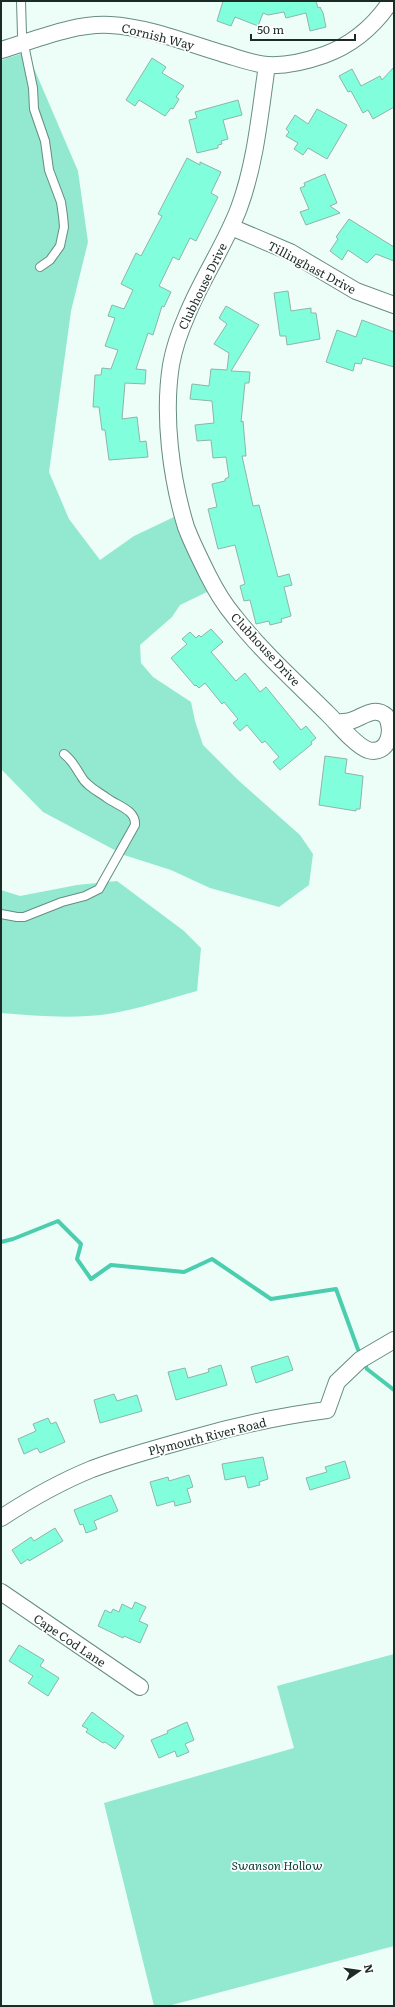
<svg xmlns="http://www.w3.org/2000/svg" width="395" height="2007" font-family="Literata,serif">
<rect width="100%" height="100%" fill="#edfdf8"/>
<path fill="#92e9d0" d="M27,52L78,171L88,242L71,311L49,472L69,519L100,560L134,536L174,517L179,534L207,592L180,605L172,617L140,645L141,663L153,677L191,702L195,721L203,745L238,780L300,835L313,854L309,885L279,907L210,888L171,870L124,855L43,812L1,769V60Z
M117,881L184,931L201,948L197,991C168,999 138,1009 108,1014C74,1019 35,1016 1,1013V890L20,896L77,885Z
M394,1654V1946L168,2006H154L104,1803L294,1748L277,1686Z"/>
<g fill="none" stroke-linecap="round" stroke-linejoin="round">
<path stroke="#4bceae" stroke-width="4" d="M1,1242L13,1239L58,1221L81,1244L77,1259L91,1279L111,1265L184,1272L212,1259L271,1299L336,1289L360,1355
M364,1363L367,1369L394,1390"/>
</g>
<path fill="#81ffdd" stroke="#8eb5a9" d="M223,1H316L318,8L320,7L323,13L326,27L310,31L306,13L286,18L284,12L268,15L263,13L258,26L235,17L231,26L217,21Z
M152,58L166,67L162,73L184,86L176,97L179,99L173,109L171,108L165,116L139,100L135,106L126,100Z
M394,67V107L373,119L368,110L363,113L351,91L348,92L339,76L352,69L361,86L380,76L382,80Z
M238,100L242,115L223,120L228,139L221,141L222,144L218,145V148L197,153L189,120L197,118L195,112Z
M317,109L347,125L327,159L308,148L303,155L294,149L298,143L286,136L289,132L286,129L295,115L308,124Z
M187,158L200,165V162L221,172L211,193L218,197L196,241L190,238L179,260L173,257L159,286L171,292L164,307L162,306L153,335L148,333L136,369L146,370L145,384L125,383L122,419L137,417L140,442L146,441L148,457L109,460L105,430H102L99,407H93L95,375H101L102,368L111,369L118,350L105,346L115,318L108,316L112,305L124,309L133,290L121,284L136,253L141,256L162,216L158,214Z
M325,174L337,203L330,206L340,213L306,225L300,212L309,209L300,188L305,186L304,183Z
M349,219L394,247V261L376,254L367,263L348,250L342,260L330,251L338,239L336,237Z
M288,291L291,311L311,308V313H316L320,339L287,345L286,336H280L274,293Z
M226,306L259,325L231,371L250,372L249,383H245L241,422L243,421L246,456H242L253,506L259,505L278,577L289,574L292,585L284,587L291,616L281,619L282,622L270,625L269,621L256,624L250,600L244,601L240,586L245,584L235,545L218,549L208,509L217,507L212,484L225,481V479L229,477L226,457L213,458L211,440L197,441L195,425L214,423L212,401L190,399L192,384L209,386L211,369L227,370L229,353L214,344L227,324L219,318Z
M362,320L394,332V367L363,358L361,364L355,363L353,371L326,362L337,330L356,337Z
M211,629L223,642L211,652L236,681L245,673L260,692L266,687L301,730L306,726L316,738L311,742L312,744L280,770L273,762L279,757L265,741L262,743L247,725L240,731L233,723L238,719L224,702L222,704L205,683L199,688L196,685L195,686L171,658L187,644L182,639L190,632L196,638L199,635L201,637Z
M325,756L347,759L345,773L363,776L360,809H356V811L319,805Z
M288,1356L293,1370L256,1383L251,1367Z
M221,1365L227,1385L176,1400L168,1372L185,1368L188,1378L209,1372L208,1369Z
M114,1394L117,1401L137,1395L142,1411L100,1423L94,1400Z
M48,1418L51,1424L56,1422L65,1442L40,1453L37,1448L24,1454L18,1439L36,1431L33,1424Z
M263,1457L268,1479L259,1482L260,1485L248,1488L245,1476L225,1480L222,1464Z
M345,1461L350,1478L310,1490L306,1478L327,1472L325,1467Z
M189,1475L193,1487L187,1489L191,1502L175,1506L174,1501L157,1506L150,1482L168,1477L169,1481Z
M111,1495L118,1511L94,1521L97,1529L86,1533L83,1524L80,1525L74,1510Z
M55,1528L63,1541L29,1561L28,1559L21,1564L12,1550L31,1537L34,1541Z
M135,1602L146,1607L139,1621L148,1625L140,1643L124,1636L123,1638L98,1626L105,1610L111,1613L113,1609L119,1612L122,1604L132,1609Z
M19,1645L44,1660L40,1666L59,1678L48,1696L28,1683L33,1676L9,1661Z
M92,1712L124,1736L115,1749L105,1742L103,1743L86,1732L88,1729L82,1726Z
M187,1722L194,1740L185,1744L189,1752L177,1757L175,1751L159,1758L151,1740L168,1733L167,1731Z"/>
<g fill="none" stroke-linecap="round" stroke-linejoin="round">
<defs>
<path id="lane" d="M21,1L22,35L33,88L34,109L45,141L49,170L61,202L63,216L64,227L60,246L50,260L40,267
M1,914L17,917H24L62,902L85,896L99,889L135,825C136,810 118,806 107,798C99,792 86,786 81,776C75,767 73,761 64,754"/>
<path id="street" d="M1,50C35,40 74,23 110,25C148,27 187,43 224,54C238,58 253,64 268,65C286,66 307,61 324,55C352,45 375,25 391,1
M267,65C260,112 256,162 239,208C225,245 202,278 187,315C180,331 174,348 171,365C163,416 171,478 186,527C192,543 200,559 208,575C215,589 224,604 234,616C262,652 297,683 329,715C338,724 356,746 368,750C388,756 395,730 386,716C374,705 362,718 350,721C346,722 341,722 337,723
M231,227L290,252L356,291L394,305
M1,1518C30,1499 60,1482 92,1469C124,1457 157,1448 190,1439C235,1426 280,1416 327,1410L337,1382L360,1360L394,1340
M1,1592L140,1687"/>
</defs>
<use href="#lane" stroke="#668d81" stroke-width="10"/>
<use href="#street" stroke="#668d81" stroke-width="18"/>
<use href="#lane" stroke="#fff" stroke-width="8"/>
<use href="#street" stroke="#fff" stroke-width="16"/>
</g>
<g text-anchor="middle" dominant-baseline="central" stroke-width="3.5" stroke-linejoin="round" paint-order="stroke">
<g font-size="12" fill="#1b2b26" stroke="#fff">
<text transform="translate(158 36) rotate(14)">Cornish Way</text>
<text transform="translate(312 267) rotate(28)">Tillinghast Drive</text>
<text transform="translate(202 286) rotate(-64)">Clubhouse Drive</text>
<text transform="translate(266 649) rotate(47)">Clubhouse Drive</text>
<text transform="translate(207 1436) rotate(-14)">Plymouth River Road</text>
<text transform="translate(70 1640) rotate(34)">Cape Cod Lane</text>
</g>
<g font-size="12" font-style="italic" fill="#033f33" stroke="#fff">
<text x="277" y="1865">Swanson Hollow</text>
</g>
</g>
<rect width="395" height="2007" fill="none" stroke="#1b2b26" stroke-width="4"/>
<g transform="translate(359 1971) rotate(77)" stroke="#ffffff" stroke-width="3" paint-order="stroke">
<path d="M0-3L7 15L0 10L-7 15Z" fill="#1b2b26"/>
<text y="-6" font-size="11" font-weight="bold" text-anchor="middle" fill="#1b2b26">N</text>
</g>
<path d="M251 34v6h104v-6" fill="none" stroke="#1b2b26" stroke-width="2"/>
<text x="257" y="34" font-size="12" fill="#1b2b26" stroke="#ffffff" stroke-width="3" paint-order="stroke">50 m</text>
</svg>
